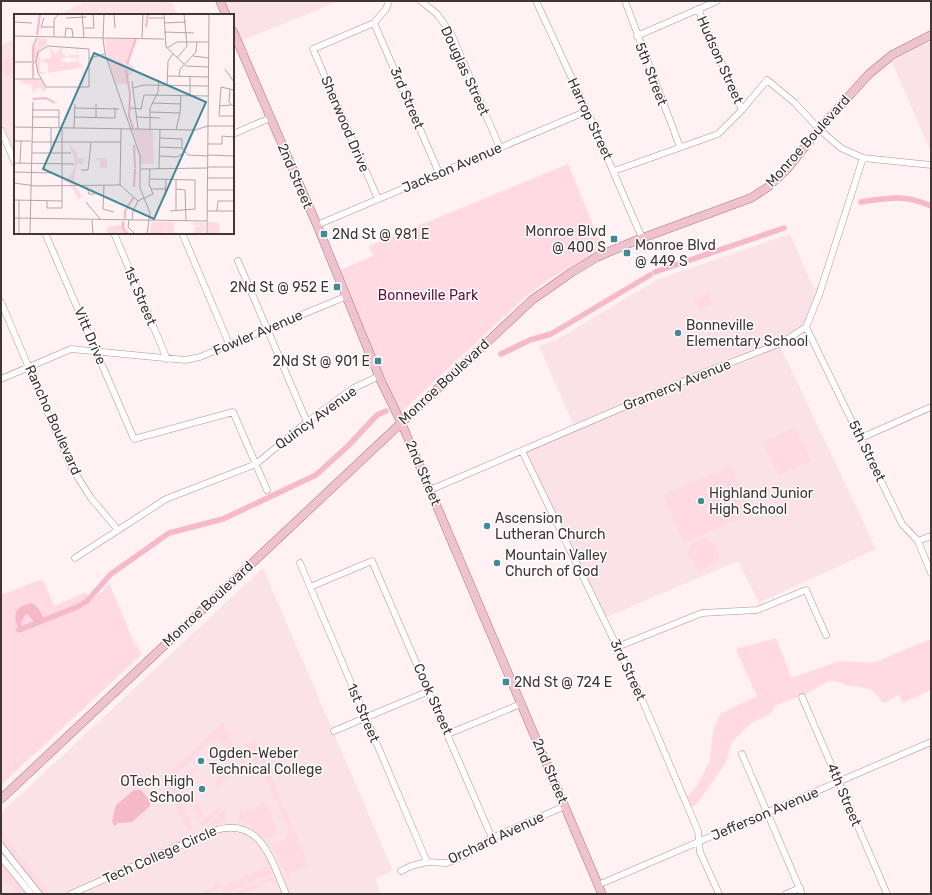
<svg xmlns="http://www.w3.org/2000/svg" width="932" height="895" font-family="Rubik,sans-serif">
<rect width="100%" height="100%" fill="#fff1f4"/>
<path fill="#fae2e7" d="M86,1H171L177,15H59Z
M224,1H339L241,41L233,22V15H230Z
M15,38V153L1,121V45Z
M931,42V152L892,62L917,48Z
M790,234L813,287L819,289L804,326L574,426L539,346L556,340L656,280Z
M779,344L876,549L759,603L738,561L604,618L524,452Z
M263,568L393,871L375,879L381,894H1V813Z"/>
<path fill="#ffdae3" d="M15,55V73L6,77L1,62Z
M568,164L603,249L549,279L525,297L398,415L338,271L373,256L369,246Z
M709,294L713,304L699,310L694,300Z
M793,428L797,430L811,461L778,475L763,441Z
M731,466L752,513L684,543L663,495Z
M703,538C715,540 722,551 717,562L700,570L695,568L687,551L693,543Z
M39,580L44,581L54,606L86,592L89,600L102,592L109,583L133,641L142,654L1,785V593H7Z
M776,638L791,678L840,661L873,663L931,639V690L903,703L899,695L884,703L872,690L861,687L848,686L840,682L829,681L806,694L776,705L770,714L751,723L732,742L725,764L697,804L691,807L687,797L697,786L710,761L713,731L720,714L757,696L736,649Z
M223,722L235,749L229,751L216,739L214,742L211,741L175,776V787L193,829L188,831L163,779Z
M256,740L309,866L289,874L291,879L289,881L273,845L287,837V834L290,832L259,763L255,764L246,744Z
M242,750L247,761L242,765L232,754Z
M220,765L226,767L230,773L218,787L213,784L224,773L218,767Z
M190,769H197L190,776L191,779L182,787L181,779Z
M266,802L279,833L268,839L257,829L239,820L240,809H242L244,812Z
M198,804L203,815L199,819L193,808Z
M221,807L222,809L202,827L200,822C206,815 215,813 221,807Z
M223,810L227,811L226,822L207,826Z
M239,823L261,833L266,840H264L256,833L239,825Z
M1,831L50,894H43L1,842Z
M194,832V837L127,867L125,865Z
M1,862L27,894H17L1,875Z
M267,862L269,863L273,874L225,894L219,881L220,880L223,886L266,867L265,864Z
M274,876L277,882L276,884L273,885L272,881L243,894H232Z
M217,882L220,888L206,894H199L213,888Z"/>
<path fill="#f5b9c8" d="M32,603L38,608L45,620L35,624L28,614L25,615L21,623L23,629L19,630C12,614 14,607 32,603Z
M134,790H141L150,801V806L132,822L118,823L115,826L112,822L116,805Z"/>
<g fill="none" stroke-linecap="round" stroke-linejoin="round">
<path stroke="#f5b9c8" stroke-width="5.5" d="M861,202C889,198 904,194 931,206
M655,272L784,228
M501,354L530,340L551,334L650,275
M19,630L77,607L87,601L111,574L169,533L223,519L316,475L348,446L377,415L386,411"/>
<defs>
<path id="minor" d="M421,1L437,14L451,33L500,148
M536,1L587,111L642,238
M625,1L680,147
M698,9L742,110
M374,23L439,173
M637,36L717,1
M1,130L15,163
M233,134L270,118
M614,171L718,134L742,110L767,80L795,103L819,129L841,148L863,158L931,165
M378,199L313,49L374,23L386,9L389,1
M317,225L587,111
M45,233L134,439L233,412L267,490
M114,233L167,359
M182,233L230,346
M238,261L307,422
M1,302L70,465L91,498L118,530
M806,327L902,524L918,541L931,573
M1,379L71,349L185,360L200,357L347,296
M861,438L931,407
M522,451L638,690L698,831L700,852L719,894
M430,490L696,376L781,343L806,327L819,295L863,158
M918,541L931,536
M75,558L166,499L256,464L307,422L352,389L379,376
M300,563L427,862
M310,587L372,561L492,838
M617,647L702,613L757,610L806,590L826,635
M802,697L887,894
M334,731L429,691
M448,734L521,704
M742,754L802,894
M1,846L39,894
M1,857L31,894
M401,871L411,866L427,862L447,863L466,855L492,838L565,806
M598,885L931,742
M71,894L213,831C260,815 271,859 286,894
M786,894L800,888"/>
<path id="major" d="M220,1L226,15
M233,31L317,225L381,381L401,422L602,894
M1,799L532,300L572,272L597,257L637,240L751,198L768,187L788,168L819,129L869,74L892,55L931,35"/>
</defs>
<use href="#minor" stroke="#af9198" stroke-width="7"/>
<use href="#major" stroke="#ab7785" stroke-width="9"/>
<use href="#minor" stroke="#fff" stroke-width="6"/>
<use href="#major" stroke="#eec2ce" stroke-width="8"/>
</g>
<g fill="#448996" stroke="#fff" stroke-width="1.5">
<rect x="320" y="230" width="8" height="8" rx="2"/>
<rect x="610" y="235" width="8" height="8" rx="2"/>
<rect x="623" y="249" width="8" height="8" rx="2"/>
<rect x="333" y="283" width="8" height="8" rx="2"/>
<circle cx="678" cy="333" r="4"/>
<rect x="374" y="357" width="8" height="8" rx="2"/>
<circle cx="701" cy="501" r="4"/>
<circle cx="487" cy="526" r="4"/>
<circle cx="497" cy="563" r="4"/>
<rect x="502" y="678" width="8" height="8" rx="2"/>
<circle cx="201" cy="761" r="4"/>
<circle cx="202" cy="789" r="4"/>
</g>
<g text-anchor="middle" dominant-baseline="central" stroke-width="3" stroke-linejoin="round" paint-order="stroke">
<g font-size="14" fill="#423538" stroke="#fff">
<text transform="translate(720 60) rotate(66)">Hudson Street</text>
<text transform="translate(465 71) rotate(65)">Douglas Street</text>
<text transform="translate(651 74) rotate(69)">5th Street</text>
<text transform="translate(407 98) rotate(67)">3rd Street</text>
<text transform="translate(590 119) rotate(65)">Harrop Street</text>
<text transform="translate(345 124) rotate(67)">Sherwood Drive</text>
<text transform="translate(808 141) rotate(-48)">Monroe Boulevard</text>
<text transform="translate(452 168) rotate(-23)">Jackson Avenue</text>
<text transform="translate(295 176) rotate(67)">2nd Street</text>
<text transform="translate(140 296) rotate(67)">1st Street</text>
<text transform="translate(258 333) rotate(-23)">Fowler Avenue</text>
<text transform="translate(90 336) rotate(67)">Vitt Drive</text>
<text transform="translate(444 382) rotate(-43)">Monroe Boulevard</text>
<text transform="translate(677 385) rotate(-22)">Gramercy Avenue</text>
<text transform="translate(316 418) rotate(-36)">Quincy Avenue</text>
<text transform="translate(53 420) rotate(66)">Rancho Boulevard</text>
<text transform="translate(867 451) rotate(64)">5th Street</text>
<text transform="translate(423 473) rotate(67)">2nd Street</text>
<text transform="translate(208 604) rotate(-43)">Monroe Boulevard</text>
<text transform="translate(628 670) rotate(65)">3rd Street</text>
<text transform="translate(433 699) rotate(66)">Cook Street</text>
<text transform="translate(363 713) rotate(67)">1st Street</text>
<text transform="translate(550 771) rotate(67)">2nd Street</text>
<text transform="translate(844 795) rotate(67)">4th Street</text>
<text transform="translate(765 814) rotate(-23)">Jefferson Avenue</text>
<text transform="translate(496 838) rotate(-25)">Orchard Avenue</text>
<text transform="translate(160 855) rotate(-24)">Tech College Circle</text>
</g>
<g font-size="14" fill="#423538" stroke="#fff" text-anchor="start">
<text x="606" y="231" text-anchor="end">Monroe Blvd<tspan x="606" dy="16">@ 400 S</tspan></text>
<text x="332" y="234">2Nd St @ 981 E</text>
<text x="635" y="245">Monroe Blvd<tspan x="635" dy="16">@ 449 S</tspan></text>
<text x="329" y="287" text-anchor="end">2Nd St @ 952 E</text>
<text x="686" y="325">Bonneville<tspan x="686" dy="16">Elementary School</tspan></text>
<text x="370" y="361" text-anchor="end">2Nd St @ 901 E</text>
<text x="709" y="493">Highland Junior<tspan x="709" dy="16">High School</tspan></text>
<text x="495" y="518">Ascension<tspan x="495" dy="16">Lutheran Church</tspan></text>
<text x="505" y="555">Mountain Valley<tspan x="505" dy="16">Church of God</tspan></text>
<text x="514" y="682">2Nd St @ 724 E</text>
<text x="209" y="753">Ogden-Weber<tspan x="209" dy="16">Technical College</tspan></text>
<text x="194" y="781" text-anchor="end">OTech High<tspan x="194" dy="16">School</tspan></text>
</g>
<g font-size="14" fill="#630f32" stroke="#fff">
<text x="428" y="295">Bonneville Park</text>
</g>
</g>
<g transform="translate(14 14)">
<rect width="220" height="220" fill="#fff1f4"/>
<path d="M24,24L33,25V31L25,36L22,48H0L19,47L20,34L24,31ZM91,25H122L115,42V49L120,53L117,61L113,62V70H102L92,40ZM34,33L40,37V40L46,36L45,42L46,33L48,34V39L54,44H49L47,47L54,49L63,47L64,43L55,44V41H64L63,40V33L65,44L64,48L70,53L69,66L73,67H69V73L64,66H68L69,53L34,59V49L32,51L31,48L27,47L25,57L33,59L25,60L23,55L24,41L25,38L27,47L34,44L36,47L37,37ZM6,66H27L33,74L28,78L27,73L22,74L19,80L18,71L8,69ZM118,115L139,116L140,150H127ZM54,130L63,139V144H70L69,150H63L61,160L60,169L68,183L64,185L56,169L51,167L61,154L60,142ZM82,144H93V154H86V146L83,147ZM108,207H111V214L116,220H94L92,215L96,212L107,211ZM138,208H160V212H155L160,213V220H153L151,212V220H135ZM180,208L191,209V220L188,215V220H181V213H187L184,210L180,212L179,220ZM194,208L205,209L206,220H194Z" fill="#ffdae3"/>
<path fill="none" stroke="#f5b9c8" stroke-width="2" d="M132,13L134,0M23,21L26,0M19,47V33L23,24M113,50L122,25M112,56L116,80L115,102L119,114M19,64V49M19,85L32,84L41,89M120,131L121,154M120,173L121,155M111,205V197L119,184M109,208V215L113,220"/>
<path fill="none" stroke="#b3a6a9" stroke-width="1" d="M68,0L70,24M90,0L89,24L150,25M100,0L101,14M150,0L152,33L172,52L195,53M195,0L194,112H220M30,4L27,13H40M52,4L72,3M135,4H150M0,8L18,9M150,9L172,8M70,14H80L79,0M150,18L180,19M0,22L89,24L91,40L126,142V174L136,199L133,220M40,23V5L45,0M51,23L52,14L58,15L59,23M128,24L129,0M34,32L75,35V73H32L24,59L22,48L24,38ZM153,34L163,28H195M179,42L195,44M76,44L91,40M163,44L173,32L170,0M0,48H22M211,55L220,68M154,62L195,63M165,63L166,55L182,38L183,28M0,65H27M118,67L124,115M153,72L154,47L159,40M119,74L130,71L194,72M216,75L215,88L220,93M220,76L207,73L205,102H220M176,81V63M138,89L167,90M205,92L217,91M61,94L105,95M116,94L127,95L130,81L195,82M18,96H45V114M136,98L166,99M18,103H45M60,103L101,104V94M122,103L146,104M82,104V90M0,113L181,116L194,112L193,220M60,114L61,90M107,115L106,171L124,187M136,115V94L144,78L145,67M162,116L166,99L167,81M146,124L168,125V134L174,141L194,142M0,127H17M18,128H107M194,130H208V122L220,123M146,133L168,134M18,139H57M37,139V114M194,141L220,142M146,142L163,143L171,138M0,149L60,150M6,149L7,127M194,153H220M127,155L194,154M145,155L146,115M67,156H74L77,129M0,158L37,159M194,164H220M136,165L181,166V195L156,197M162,166V196M0,169L22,172L106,171M90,171L89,195L100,198M73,173L75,180H81M137,175H152M162,175L171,176L172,207M194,176H220M151,182L152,166M0,186L48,187M33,187V194H48V114M72,188L87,206M193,197H220M203,197L204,187H220M0,204L193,207M78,206L79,220M115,206L114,213L121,220M118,206L119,197L124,187L139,180L135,170L136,155M5,220V186M16,220L19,88"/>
<path fill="#448996" fill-opacity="0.15" stroke="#448996" stroke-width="2" d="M80,39L192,88L140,205L29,155Z"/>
<rect width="220" height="220" fill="none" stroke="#423538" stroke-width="2"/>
</g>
<rect width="932" height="895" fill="none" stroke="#423538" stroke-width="4"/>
</svg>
